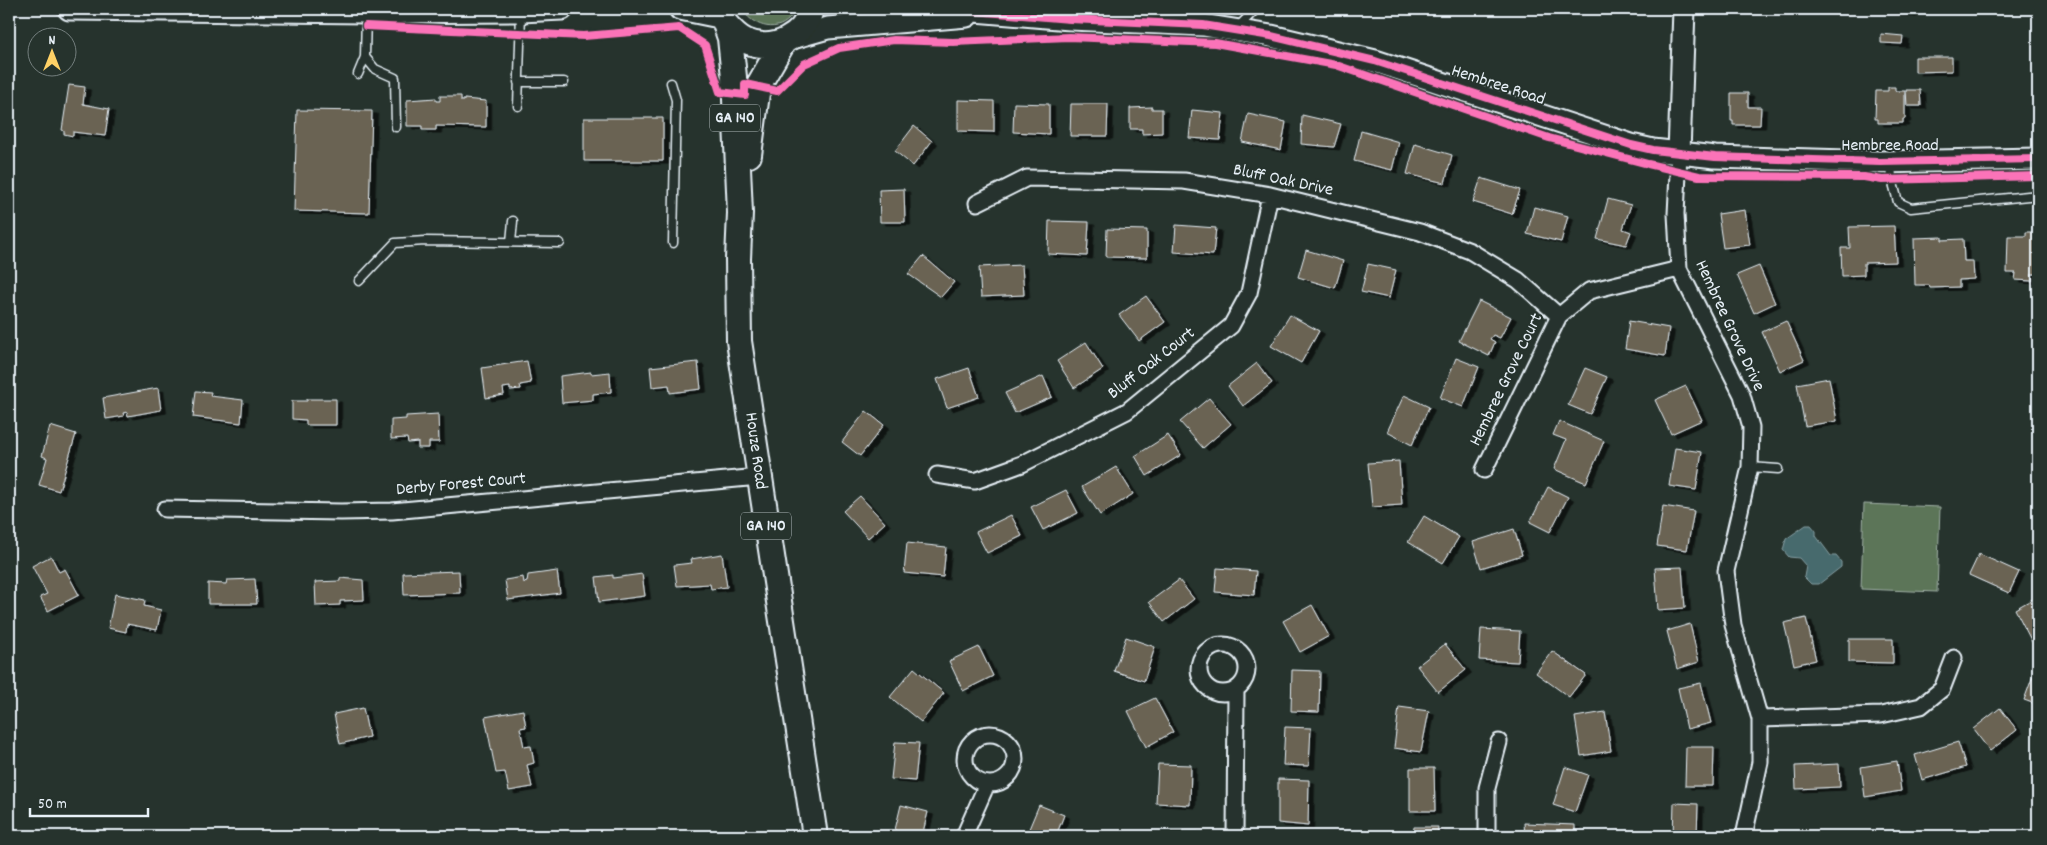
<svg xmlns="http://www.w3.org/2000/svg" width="2047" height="845" font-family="Dekko,sans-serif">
<defs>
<filter id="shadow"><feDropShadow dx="5.5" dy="3" stdDeviation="0" flood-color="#0009"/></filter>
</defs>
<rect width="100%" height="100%" fill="#26332d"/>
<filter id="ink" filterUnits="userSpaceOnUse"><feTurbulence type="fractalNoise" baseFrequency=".02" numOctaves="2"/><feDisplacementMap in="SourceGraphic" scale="10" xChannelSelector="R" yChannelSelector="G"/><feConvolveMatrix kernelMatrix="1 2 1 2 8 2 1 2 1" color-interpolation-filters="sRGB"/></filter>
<g filter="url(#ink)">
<path fill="#5c7458" stroke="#a2b2a8" d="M742,9H796C794,12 792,16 789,19C775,34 751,25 742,9Z
M1864,504L1940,507L1937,592L1861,589Z"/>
<path fill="#476a6d" stroke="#87a0a5" d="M1806,525H1811L1816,531V536L1831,556H1836L1841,562V567L1819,584H1811L1804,577L1806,566L1799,558L1789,557L1783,550L1786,539Z"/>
<path fill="#6b6353" stroke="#e8f1f8" filter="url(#shadow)" d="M1561,9H1588L1561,13Z
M1884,9H1911V14L1883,11Z
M1881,34L1903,36L1902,44L1881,43Z
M1915,57H1952V71L1915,72Z
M69,85L85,87L83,104L109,109L105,136L73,132V136L64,134V131L62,130Z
M1888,87H1895V91H1905V119H1903V123H1878V119H1875L1876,91H1888Z
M1906,90H1920L1921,106H1907Z
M1731,93H1748V107H1761L1760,125H1733V121H1731Z
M440,96H461V101H464V99L486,101V127L436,126V130H422V126H407V100L436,98V101H440Z
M958,100L994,101V132L958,131Z
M1014,103L1049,104V134L1013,132Z
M1071,104H1108L1107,136H1070Z
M1152,107V109H1162V133L1142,134V129H1130V108Z
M297,110L372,111L369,213L294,211Z
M1192,110L1223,113L1220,140L1189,138Z
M1248,114L1286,122L1281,150L1242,142Z
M1302,115L1341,124L1334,147L1301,144Z
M584,118H663V161H584Z
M914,126L932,141L913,166L895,151Z
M1361,131L1399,142L1392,170L1354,161Z
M1415,144L1452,155L1445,183L1407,174Z
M1481,178L1520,190L1512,214L1473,202Z
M904,189L905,222H880L879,190Z
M1608,199L1631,205L1623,229L1631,232L1626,245L1597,239Z
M1534,207L1568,216L1561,242L1527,234Z
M1745,210L1750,245L1723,248L1718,214Z
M1049,221L1089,222L1087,256L1048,254Z
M1176,225L1216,228L1213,255L1174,252Z
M1894,226L1896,262L1864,263V275L1842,276L1841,248H1850L1849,227Z
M1107,229L1147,230V258L1106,257Z
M2026,232H2038V274H2032V281L2015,280L2016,273H2007L2008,236H2026Z
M1942,237V240L1963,239L1964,261H1973L1974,279L1959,280V287L1930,288L1929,285H1915L1914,238Z
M1306,250L1343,261L1335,288L1298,277Z
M923,256L954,282L941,297L908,274Z
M1368,264L1396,270L1389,298L1361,292Z
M1022,265L1024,295L981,297L979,267Z
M1759,266L1775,303L1754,313L1737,275Z
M1146,296L1165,322L1139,341L1119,315Z
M1479,301L1511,317L1500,338L1493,335L1490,339L1495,342L1489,356L1459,341Z
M1290,315L1319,331L1301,363L1271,346Z
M1629,321L1669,328L1665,356L1625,349Z
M1786,321L1804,360L1780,371L1762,332Z
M1086,342L1103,369L1074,388L1057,361Z
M1456,358L1479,367L1463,407L1440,398Z
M527,361L531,383L520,385L521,389L510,390V387L503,388L504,395L486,398L482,368Z
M698,362L701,389L670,393L669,385L652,387L650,367Z
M1257,363L1272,383L1243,406L1228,386Z
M969,368L979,397L947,408L937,379Z
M1585,368L1607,377L1590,414L1568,405Z
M591,372V374L610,372L611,392L593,394V400L562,403L560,376Z
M1043,376L1052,397L1015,413L1005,393Z
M1829,378L1837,421L1805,426L1797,384Z
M1686,386L1702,420L1671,434L1655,400Z
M158,388L161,410L128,416L127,412L123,413L124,416L106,419L103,398Z
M196,391L211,392L210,396L243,400L241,423L193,417Z
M1404,395L1429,407L1412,445L1387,432Z
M1209,398L1231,424L1203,448L1180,422Z
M307,399H336V425H306V420L292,419V401H307Z
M866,411L884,425L860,456L842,442Z
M438,414L439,442H429V448H418V442L408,443L407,438L391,439V420L406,419V416Z
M1559,421L1604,441L1586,483L1554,469L1566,440L1553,435Z
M50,426L76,434L59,491L39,485L47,458L42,456Z
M1168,435L1181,455L1147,476L1135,456Z
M1675,448L1702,452L1696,490L1669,486Z
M1399,461L1402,505L1372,507L1368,463Z
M1116,467L1133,494L1100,515L1082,487Z
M1548,487L1568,497L1550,532L1530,522Z
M1066,490L1078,513L1043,530L1031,507Z
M860,496L885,523L868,538L843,511Z
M1663,506L1694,511L1687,550L1657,546Z
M1011,515L1022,536L987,553L976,532Z
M1424,516L1459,537L1443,563L1408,542Z
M1514,529L1522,555L1481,568L1473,542Z
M907,543L946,547L943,577L904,573Z
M722,554L727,587L711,589L710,584L677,586L674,565L692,563L691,559Z
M1979,554L2019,572L2009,593L1969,575Z
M51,556L59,572L65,569L79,595L48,611L40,597L47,594L32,566Z
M1682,567L1685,608L1658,610L1655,568Z
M1217,568L1256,571L1254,595L1215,592Z
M459,571L460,593L404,595L403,573Z
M557,571L560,593L508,600L505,580L523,577L524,583L527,582L528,575Z
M642,574L645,596L599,602L596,577L613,575V578Z
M340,578L363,580L364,600L340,601V605L316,606L315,582L340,581Z
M255,579L257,604H208V583L226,584L227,580Z
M1179,580L1194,599L1164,622L1149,602Z
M115,594L145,600L144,606L161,610L157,630L127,624L126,632L108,628Z
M2038,596V641L2033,644L2015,609Z
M1312,605L1329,636L1300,652L1283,621Z
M1806,618L1816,660L1794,665L1784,623Z
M1690,624L1699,662L1677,669L1667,631Z
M1481,629L1520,631L1518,662L1479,660Z
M1126,637L1155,647L1144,681L1114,671Z
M1849,639H1893V663L1849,662Z
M1445,644L1466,670L1438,692L1417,666Z
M979,647L993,676L963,691L949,661Z
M1552,651L1586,675L1569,697L1536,673Z
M2038,662V705L2024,700Z
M914,668L944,693L921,722L890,697Z
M1292,670L1320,671L1319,712L1291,711Z
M1701,683L1711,723L1687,729L1678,688Z
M1155,698L1173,732L1146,747L1128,711Z
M1399,707L1429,711L1421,752L1394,748Z
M363,708L369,737L340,744L334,714Z
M2000,708L2017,730L1990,751L1973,729Z
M523,710L526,727L520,728L524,747L531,746L534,763L527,765L532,787L509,791L505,772L496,773L485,717Z
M1605,712L1611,751L1581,756L1575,717Z
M1285,727L1311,728L1309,766L1283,765Z
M895,742L919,743L915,781L891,779Z
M1958,742L1966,767L1922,780L1915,755Z
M1686,747H1714L1713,786H1685Z
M1897,761L1901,791L1865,797L1861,767Z
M1158,764L1191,765L1190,805L1156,803Z
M1839,764L1840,787L1796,789L1795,766Z
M1565,767L1588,775L1575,812L1553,805Z
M1410,768H1434L1435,811H1410Z
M1278,779L1309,780L1308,826L1278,823Z
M1674,803L1698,804L1697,836H1673Z
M901,805L928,812L922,836H903L894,834Z
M1039,805L1064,815L1056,836H1026Z
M1524,823L1575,825V836H1525Z
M1414,827H1438L1437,836H1413Z
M1171,832H1198V836H1171Z"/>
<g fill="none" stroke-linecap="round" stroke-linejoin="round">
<defs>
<path id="lane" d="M1237,28L1256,9
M365,57L375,69L395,78L396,127
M358,74L365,57L366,14
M518,82H564
M671,83L676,100L673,243
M518,106L521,13
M1891,162L1892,179L1898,202L1911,208L2038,195
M511,242L513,221
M359,281L395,243L425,241L560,243
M1750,467L1778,469"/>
<path id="street" d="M1679,153L1676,214L1679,269L1742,395L1751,427L1750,467L1726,571L1733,625L1760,719V762L1744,836
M977,203L1027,178L1184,181L1270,195L1420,232L1470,251L1518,280L1559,316
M1484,470L1559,316L1589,291L1679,269
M937,475L975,481L1022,464L1127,411L1231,326L1249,293L1270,195
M165,509L341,512L392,511L759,477
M1199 669a24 24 0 1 1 48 0a24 24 0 1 1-48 0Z
M1760,719L1881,715L1921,706L1942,689L1954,658
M965 759a25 25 0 1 1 50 0a25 25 0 1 1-50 0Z
M964,836L987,784
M1235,836L1236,690
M1487,836V788L1499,742"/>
<path id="secondary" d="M69,9L366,12L521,11L562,9
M680,9L724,18
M951,9L1070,19L1203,25L1271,36L1375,61L1631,145L1653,150L1715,157L1880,162L2038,159
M789,39L828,28L967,16
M1679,153L1684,9"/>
<path id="primary" d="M720,9L730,38L734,77L740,213L738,259L739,341L815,836
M725,23C731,30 737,37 746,41C773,53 805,37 811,9
M749,155L758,86L783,43"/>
</defs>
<use href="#lane" stroke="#e8f1f8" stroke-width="11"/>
<use href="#street" stroke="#e8f1f8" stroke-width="19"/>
<use href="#secondary" stroke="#e8f1f8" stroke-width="25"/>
<use href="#primary" stroke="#e8f1f8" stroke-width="28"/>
<use href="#lane" stroke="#26332d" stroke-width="8"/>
<use href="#street" stroke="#26332d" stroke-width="15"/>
<use href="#secondary" stroke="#26332d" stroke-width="21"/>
<use href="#primary" stroke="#26332d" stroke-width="24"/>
<defs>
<path id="cycleway" d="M951,9L1070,19L1203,25L1271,36L1375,61L1631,145L1653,150L1715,157L1880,162L2038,159
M366,26L584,36L679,28L705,45L720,92L745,95V84L777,91L804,64L839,48L894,40L953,42L1069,37L1215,43L1336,65L1549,138L1648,164L1699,176L1864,177L1882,180L2038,176"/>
</defs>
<use href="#cycleway" stroke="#26332d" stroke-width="11"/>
<use href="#cycleway" stroke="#fb73b8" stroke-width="8"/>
</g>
</g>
<g text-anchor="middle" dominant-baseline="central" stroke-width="4" stroke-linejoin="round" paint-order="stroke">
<g fill="#26332d" stroke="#aeb8bb" stroke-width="1">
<rect x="710" y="104.5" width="50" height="27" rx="4"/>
<rect x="741" y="512.5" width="50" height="27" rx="4"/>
</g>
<g font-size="16" font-weight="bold" fill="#e8f1f8">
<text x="735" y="118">GA 140</text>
<text x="766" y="526">GA 140</text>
</g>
<g font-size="18" fill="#e8f1f8" stroke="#26332d">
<text transform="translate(1498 86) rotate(18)">Hembree Road</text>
<text x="1890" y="146">Hembree Road</text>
<text transform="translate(1283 181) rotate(12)">Bluff Oak Drive</text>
<text transform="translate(1729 326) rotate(65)">Hembree Grove Drive</text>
<text transform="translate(1152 364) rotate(-38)">Bluff Oak Court</text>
<text transform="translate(1507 380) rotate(-64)">Hembree Grove Court</text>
<text transform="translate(755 451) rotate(82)">Houze Road</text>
<text transform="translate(461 485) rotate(-5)">Derby Forest Court</text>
</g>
</g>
<rect width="2047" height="845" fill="none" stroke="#26332d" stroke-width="30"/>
<rect x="15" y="15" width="2017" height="815" fill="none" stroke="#e8f1f8" stroke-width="2" filter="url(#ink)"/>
<g transform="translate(52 52)"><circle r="24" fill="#26332d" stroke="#747f7e"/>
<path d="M0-4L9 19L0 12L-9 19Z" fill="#ffd166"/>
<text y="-8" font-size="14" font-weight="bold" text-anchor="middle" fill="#e8f1f8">N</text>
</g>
<path d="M30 808v8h118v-8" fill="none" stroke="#e8f1f8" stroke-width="2.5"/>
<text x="38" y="808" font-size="15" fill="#e8f1f8" stroke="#26332d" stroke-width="4" paint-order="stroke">50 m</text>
</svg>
